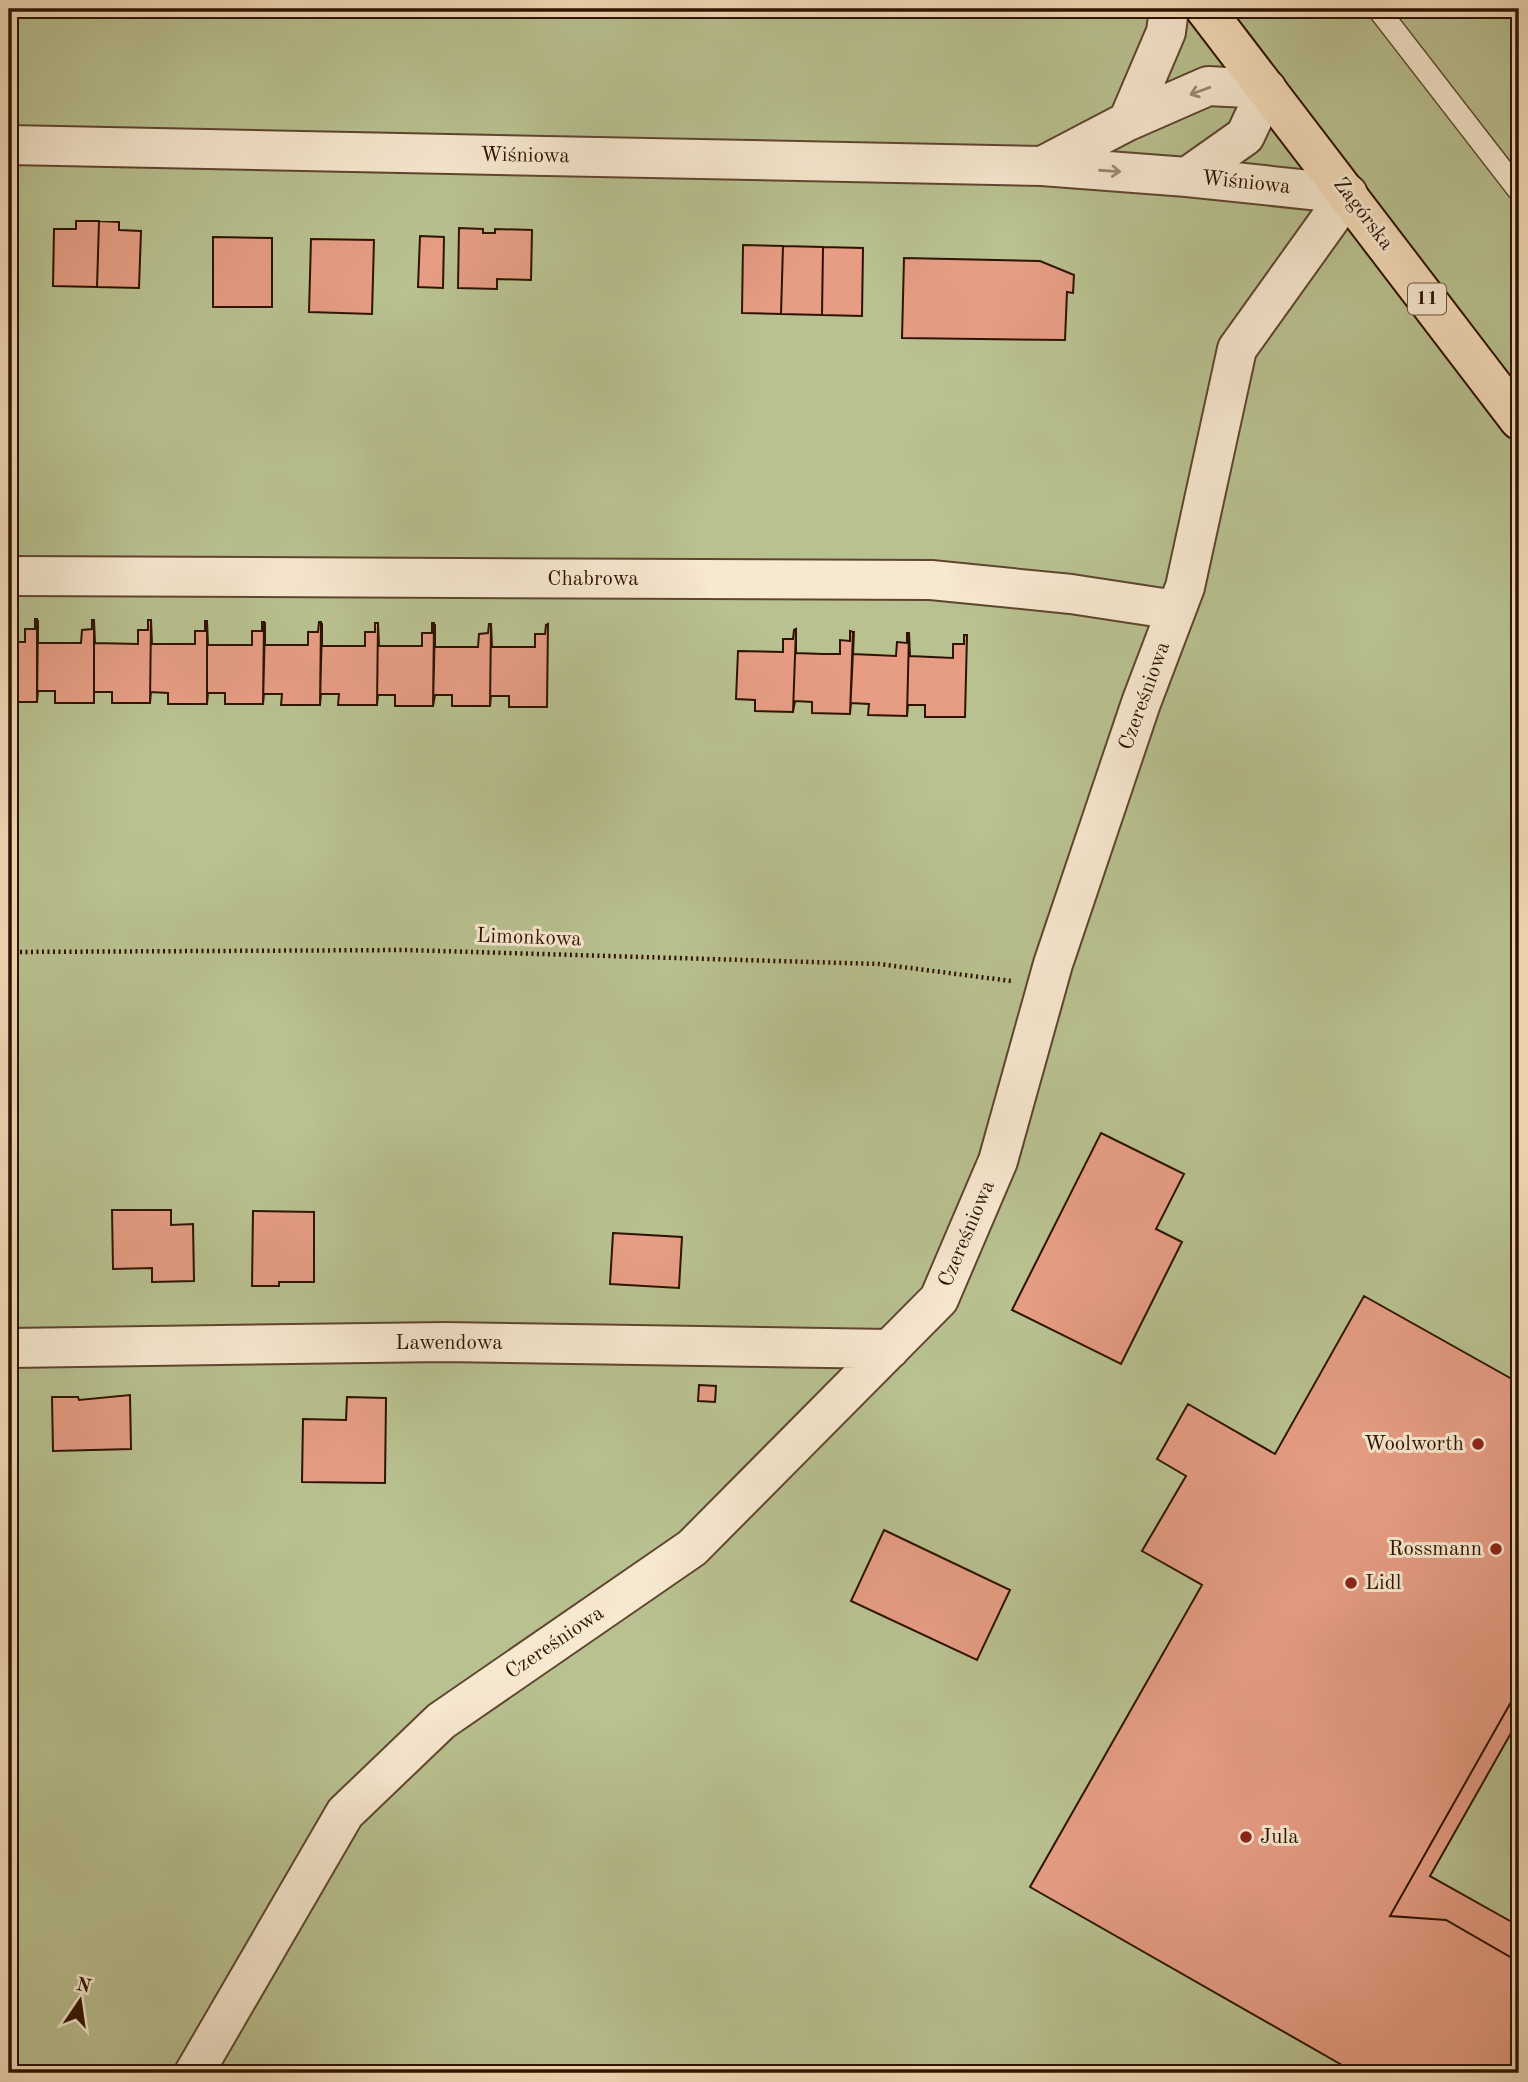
<svg xmlns="http://www.w3.org/2000/svg" width="1528" height="2082" font-family="'Old Standard TT',serif">
<rect width="100%" height="100%" fill="#f3dbb7"/>
<filter id="stains"><feTurbulence type="fractalNoise" baseFrequency=".00286" numOctaves="4"/><feColorMatrix values="0 0 0 0 .2 0 0 0 0 .09 0 0 0 0 .02 0 0 0 .5 -.17"/></filter>
<radialGradient id="worn" r=".72"><stop offset=".6" stop-color="#630" stop-opacity="0"/><stop offset="1" stop-color="#630" stop-opacity=".3"/></radialGradient>
<path fill="#b9c190" stroke="#746a48" stroke-width="2" d="M9,9H1519V2073H9Z"/>
<path fill="#e69d84" stroke="#2e1300" stroke-width="2" d="M76,221H99L97,287L53,286L54,229H76Z
M99,221L119,222V230L141,231L139,288L97,287Z
M459,228L483,229V233H495V229L532,230L531,280L497,279V289L458,288Z
M420,236L444,237L443,288L418,287Z
M213,237L272,238V307H213Z
M311,239L374,240L372,314L309,312Z
M743,245L783,246L781,314L742,313Z
M783,246L823,247L822,315L781,314Z
M823,247L863,248L862,316L822,315Z
M904,258L1040,261L1074,275L1073,293L1067,292L1065,340L902,338Z
M35,619H37V702H9V642H25V629H35Z
M38,620V643H81L82,630L92,629V620H94V703H55V691H38L37,702Z
M94,620L95,643L138,644V630H148V620H151L150,703H112V692H94V703Z
M151,620L152,644H195V631H205V621H207V704H168V693L151,692L150,703Z
M207,621L208,645H252V631H262V622H264L263,704H225V693H208L207,704Z
M265,622V645H308V632H318L319,622H321L320,705H281L282,694H264L263,704Z
M322,623V646H365V632H375V623H378L377,705H338L339,694H321L320,705Z
M378,623L379,646H422V633H432V623H434L433,706H395V695H378L377,705Z
M435,624V647H478L479,634L488,633L489,624H491L490,706H452V695H435L433,706Z
M491,624L492,647H535V634H545L546,625L548,624L547,707H509V696H491L490,706Z
M796,629V653L823,654H840V640L850,641V631L853,632L850,714L812,713V702L795,701L793,712Z
M796,629L793,712L755,711V700L736,699L738,651L783,652V639H793L794,630Z
M854,631L853,654L896,656L897,642L907,643V633H909L907,716L868,715L869,704L851,703L850,714Z
M909,633L910,656L953,658V644H964V635H967L965,717H925V705H908L907,716Z
M1101,1133L1184,1174L1156,1229L1182,1242L1121,1364L1012,1310Z
M112,1210H171V1225L193,1224L194,1281L152,1282V1268L113,1269Z
M253,1211L314,1212V1282H279V1286H252Z
M613,1233L682,1237L679,1288L610,1284Z
M1364,1296L1519,1383V1688L1390,1916L1446,1920L1519,1962V2073H1356L1030,1887L1202,1585L1142,1551L1186,1476L1157,1459L1188,1404L1275,1454Z
M699,1385L716,1386L715,1402L698,1401Z
M130,1395L131,1449L53,1451L52,1397H78L79,1400Z
M347,1397L386,1398L385,1483L302,1482L303,1419L346,1420Z
M884,1530L1010,1590L977,1660L851,1601Z
M1519,1688V1719L1430,1876L1519,1926V1962L1446,1920L1390,1916Z"/>
<g fill="none" stroke-linecap="round" stroke-linejoin="round">
<defs>
<path id="lane" d="M1378,9L1519,191"/>
<path id="street" d="M1128,121L1166,32L1169,9
M9,145L1042,166L1187,177L1348,194L1237,349L1185,587L1141,703L1053,964L998,1161L939,1299L692,1548L441,1721L345,1813L194,2073
M1042,166L1128,121L1208,86L1267,89L1245,136L1187,177
M9,576L931,580L1071,594L1176,610
M9,1348L444,1342L890,1349"/>
<path id="highway" d="M1205,9L1519,420"/>
</defs>
<use href="#lane" stroke="#5f452e" stroke-width="24"/>
<use href="#street" stroke="#5f452e" stroke-width="42"/>
<use href="#highway" stroke="#2e1300" stroke-width="42"/>
<path stroke="#2e1300" stroke-width="4.5" stroke-dasharray="2 3.5" stroke-linecap="butt" d="M9,952L405,950L879,964L1011,981"/>
<use href="#lane" stroke="#f7e8d0" stroke-width="21"/>
<use href="#street" stroke="#f7e8d0" stroke-width="38"/>
<use href="#highway" stroke="#f3dbb7" stroke-width="38"/>
</g>
<defs><path id="oneway-shaft" d="M-6 0H5M1.5-3L5.5 0L1.5 3" fill="none" stroke-width="1.6" stroke-linecap="round" stroke-linejoin="round" transform="scale(1.75)"/></defs>
<g stroke="#9d8872">
<use href="#oneway-shaft" transform="translate(1200 91) rotate(160)"/>
<use href="#oneway-shaft" transform="translate(1110 171) rotate(4)"/>
</g>
<g fill="#8f2418" stroke="#f7e8d0" stroke-width="2.5">
<circle cx="1478" cy="1444" r="7"/>
<circle cx="1496" cy="1549" r="7"/>
<circle cx="1351" cy="1583" r="7"/>
<circle cx="1246" cy="1837" r="7"/>
</g>
<g text-anchor="middle" dominant-baseline="central" stroke-width="6" stroke-linejoin="round" paint-order="stroke">
<rect fill="#f7e8d0" stroke="#6a533e" stroke-width="2" x="1408" y="283.5" width="38" height="31" rx="5"/>
<g font-size="19" font-weight="bold" fill="#2e1300">
<text x="1427" y="299">11</text>
</g>
<g font-size="21" fill="#2e1300" stroke="#f7e8d0">
<text transform="translate(525 156) rotate(1)">Wiśniowa</text>
<text transform="translate(1246 183) rotate(6)">Wiśniowa</text>
<text transform="translate(1363 214) rotate(53)">Zagórska</text>
<text x="593" y="579">Chabrowa</text>
<text transform="translate(1145 696) rotate(-70)">Czereśniowa</text>
<text transform="translate(529 938) rotate(2)">Limonkowa</text>
<text transform="translate(967 1234) rotate(-67)">Czereśniowa</text>
<text x="449" y="1343">Lawendowa</text>
<text transform="translate(555 1643) rotate(-34)">Czereśniowa</text>
</g>
<g font-size="21" fill="#2e1300" stroke="#f7e8d0" text-anchor="end">
<text x="1464" y="1444">Woolworth</text>
<text x="1482" y="1549">Rossmann</text>
<text x="1365" y="1583" text-anchor="start">Lidl</text>
<text x="1260" y="1837" text-anchor="start">Jula</text>
</g>
</g>
<rect width="1528" height="2082" fill="none" stroke="#f3dbb7" stroke-width="35"/>
<rect x="10" y="10" width="1507" height="2061" fill="none" stroke="#2e1300" stroke-width="3.5"/>
<rect x="18" y="18" width="1493" height="2047" fill="none" stroke="#2e1300" stroke-width="2"/>
<g transform="translate(80 2001) rotate(13)" stroke="#f7e8d0" stroke-width="5" paint-order="stroke">
<path d="M0-5L12 26L0 18L-12 26Z" fill="#2e1300"/>
<text y="-10" font-size="19" font-weight="bold" text-anchor="middle" fill="#2e1300">N</text>
</g>
<rect width="100%" height="100%" filter="url(#stains)"/>
<rect width="100%" height="100%" fill="url(#worn)"/>
</svg>
